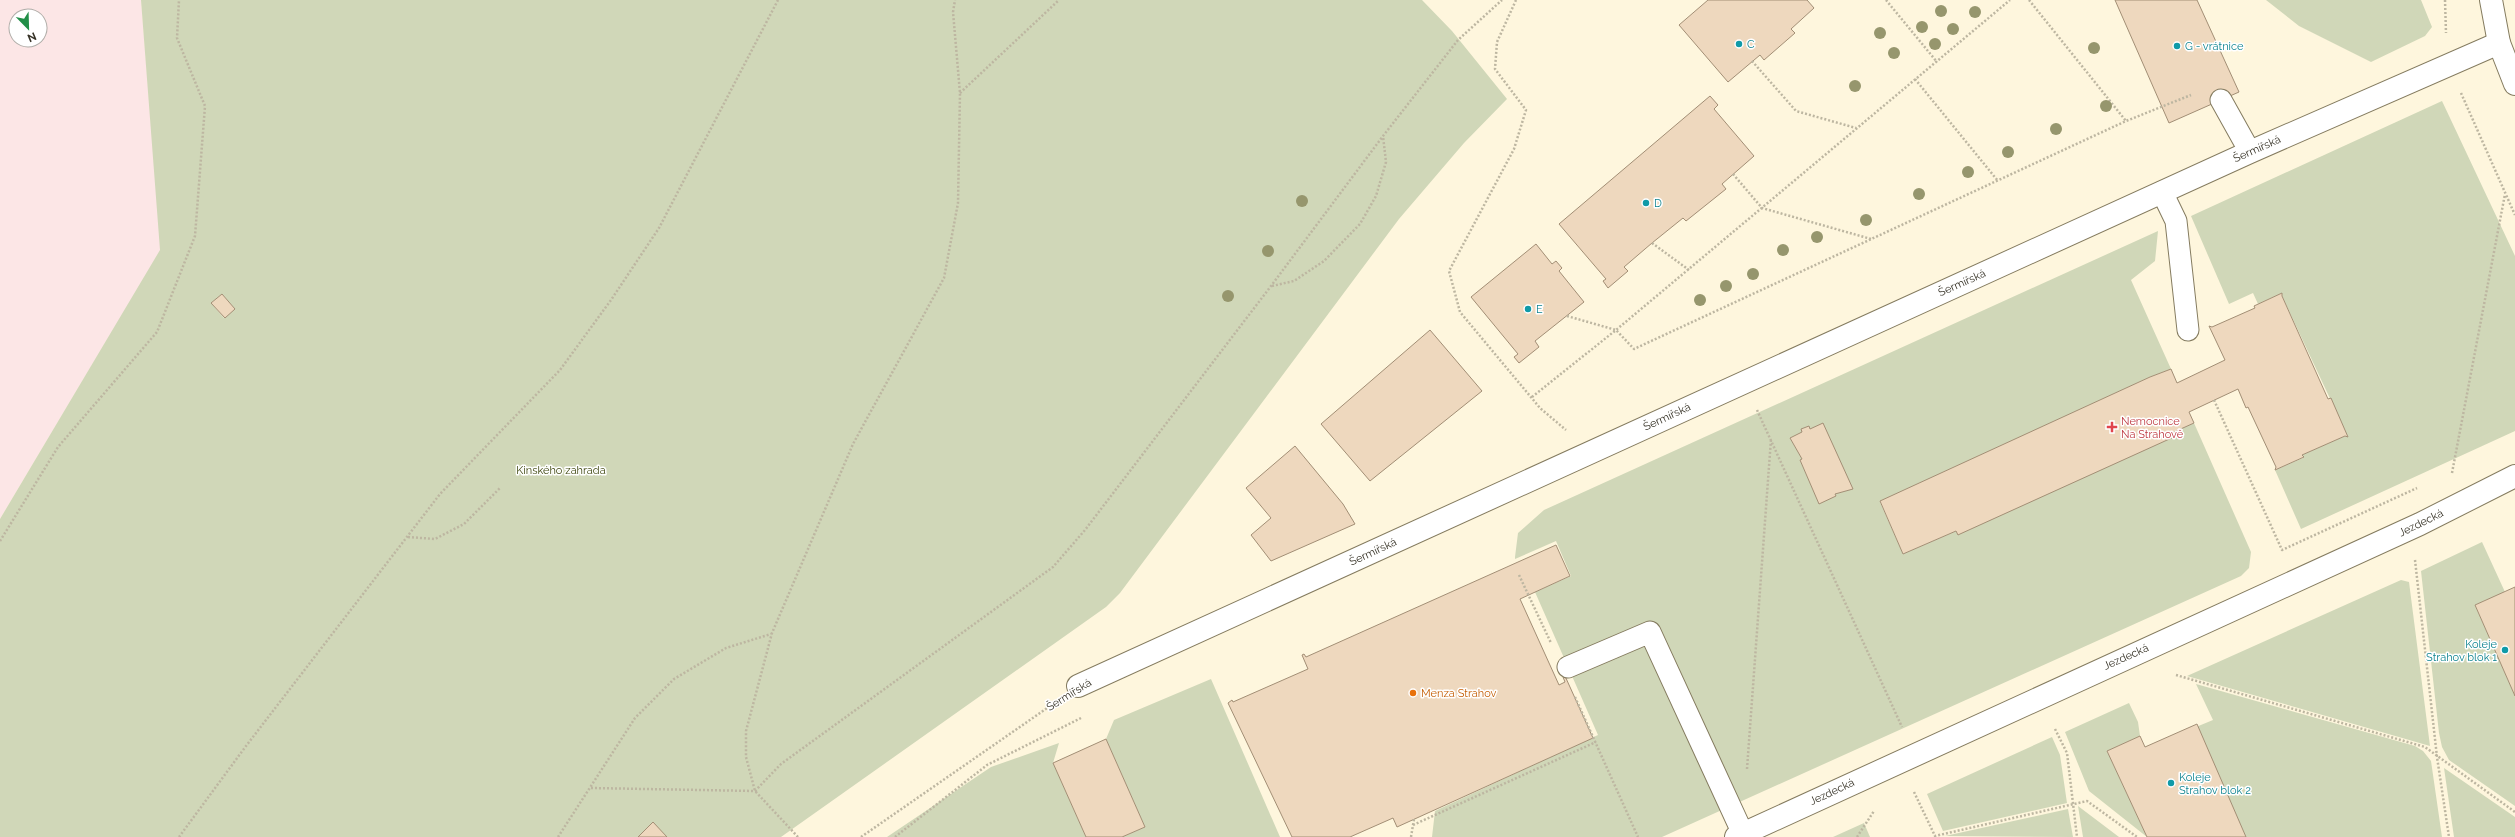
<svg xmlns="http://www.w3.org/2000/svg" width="2515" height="837" font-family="Raleway,sans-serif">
<rect width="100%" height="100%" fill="#fef6dd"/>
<path fill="#fce6e6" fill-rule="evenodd" d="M0,0H141L160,236V251L0,519ZM16,16H40V40H16Z"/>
<path fill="#d0d7b8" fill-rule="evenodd" d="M141,0H1422L1452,31L1507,99L1464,143L1399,219L1120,593L1106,607L781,837H667L653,823L638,837H0V519L160,250ZM222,294L235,309L224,318L211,303Z
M2266,0H2421L2432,27L2425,36L2371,62L2299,26Z
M2442,101L2515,256V431L2301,529L2275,470L2303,458L2302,455L2345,436L2348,437L2282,296V293L2258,304L2253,293L2229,304L2191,216Z
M2158,231L2155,261L2131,280L2171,369L2150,377L1880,502L1903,554L2176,436L2174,432L2194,423L2251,552L2249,568L2241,576L1662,837H1432L1435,811L1598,735L1535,592L1571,576L1556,541L1515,559V557L1518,533L1544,510ZM1823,424L1852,489L1835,494L1836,496L1819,503L1800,460L1802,459L1790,438Z
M2482,542L2505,592L2475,605L2515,696V806L2449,760L2442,747L2439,733L2421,571Z
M2401,580L2409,582L2430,746L2187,676Z
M1211,679L1280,837H1122L1145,827L1106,739L1114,720Z
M2196,684L2415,746L2423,751L2431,761L2442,837H2246L2196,727L2213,720Z
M2129,703L2138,722L2140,736L2107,751L2147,837L2089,791L2065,732Z
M2052,737L2060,755L2067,803L1943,831L1927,794Z
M1059,743L1053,763L1086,837H887L991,767Z
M2444,768L2515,817V837H2454Z
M2078,806L2119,837H2083Z
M2068,809L2073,837L1945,836Z
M1864,823L1870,837H1833Z"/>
<path fill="#eed8be" stroke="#a28e75" d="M1708,0H1807L1814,8L1791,29L1795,33L1764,60L1760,55L1728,82L1679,25Z
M2115,0H2197L2239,92L2169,123Z
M1710,96L1718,105L1714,109L1754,156L1722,184L1726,189L1686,221L1683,218L1652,243L1624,267L1628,271L1608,288L1603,281L1606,279L1559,224Z
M1536,244L1552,264L1556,261L1562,268L1559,271L1584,302L1535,341L1539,347L1519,363L1514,357L1518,354L1471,297Z
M2282,293V296L2328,399L2331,398L2348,437L2345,436L2302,455L2304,457L2275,470L2276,467L2248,407L2246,408L2238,389L2189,412L2194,423L2174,432L2176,436L1960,534L1958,535L1956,531L1903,554L1880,501L2150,377L2171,369L2177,383L2225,360L2209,326L2212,327L2255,308L2254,306Z
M222,294L235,309L225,318L211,303Z
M1430,330L1482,391L1370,481L1321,424Z
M1823,423L1853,489L1835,494L1836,496L1819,504L1800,460L1802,459L1790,438L1802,432L1801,429L1809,426L1810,429Z
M1295,446L1343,504L1355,524L1271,561L1251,535L1271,518L1246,488Z
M1556,545L1570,576L1520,599L1559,685L1565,682L1563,677L1565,676L1593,738L1397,827L1393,818L1350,837H1292L1228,703L1232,700L1233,702L1308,669L1302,655L1304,654L1306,657Z
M2515,587V696L2475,605Z
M2197,724L2246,837H2147L2107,751L2140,736L2145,747Z
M1106,739L1145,827L1122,837H1086L1053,763Z
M653,822L667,837H638Z"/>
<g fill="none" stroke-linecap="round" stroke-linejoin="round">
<defs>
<path id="service" d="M2221,100L2250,152
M2162,192L2176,221L2188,330
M1568,667L1650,632L1743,834"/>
<path id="minor" d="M1078,686L2250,152L2499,43
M1736,837L2420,524L2515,476"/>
<path id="secondary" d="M2491,0L2499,43L2515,84"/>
</defs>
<use href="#service" stroke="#847b5f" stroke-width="23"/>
<use href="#minor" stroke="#847b5f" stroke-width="24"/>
<use href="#secondary" stroke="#847b5f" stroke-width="24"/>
<path stroke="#bdb6a1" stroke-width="2.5" stroke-dasharray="2 2" stroke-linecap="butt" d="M1516,0L1497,42L1495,69L1526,110L1514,149L1449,271L1460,312L1540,408L1566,430
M1886,0L1937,62
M2029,0L2126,121
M2445,0L2446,33
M1752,61L1796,111L1856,128
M1915,79L1998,181
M960,93L1059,0
M2461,93L2515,215
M1733,174L1762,208L1871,239
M1652,243L1689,270
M1272,286L1294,281L1324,261L1360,224L1376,196L1386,162L1383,136
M1567,316L1616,330L1634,349L2126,121L2191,95
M1532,397L1616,330L2010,0
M2214,400L2282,550L2417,488
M1757,410L1902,727
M2452,473L2505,194
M408,537L435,539L464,524L500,488
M0,541L58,447L157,332L195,236L205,106L177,38L179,0
M2415,560L2437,757L2449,837
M1519,575L1551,643
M2176,675L2425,747L2515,812
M1575,697L1638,837
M2055,729L2067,753L2077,837
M1747,769L1771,439
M591,788L755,791L781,764L1053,567L1085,530L1271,286L1383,136L1458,40L1502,0
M1914,792L1935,836L2087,801L2137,837
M1413,825L1596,742
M179,837L246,746L440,494L560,370L611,300L659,228L778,0
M558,837L635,718L674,679L726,648L771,634
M798,837L755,791L746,757V731L772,633L853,444L944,278L958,203L960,93L953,12L955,0
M861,837L1053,704
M895,837L987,765L1081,718
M1411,837L1414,819
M1857,837L1874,811"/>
<use href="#service" stroke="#fff" stroke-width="21"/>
<use href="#minor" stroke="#fff" stroke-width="22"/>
<use href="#secondary" stroke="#fff" stroke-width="22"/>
</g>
<g fill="#96966d">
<circle cx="1941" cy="11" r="6"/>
<circle cx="1975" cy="12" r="6"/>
<circle cx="1922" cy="27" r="6"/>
<circle cx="1953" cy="29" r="6"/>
<circle cx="1880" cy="33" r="6"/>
<circle cx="1935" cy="44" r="6"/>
<circle cx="2094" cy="48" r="6"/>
<circle cx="1894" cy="53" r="6"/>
<circle cx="1855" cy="86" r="6"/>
<circle cx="2106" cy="106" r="6"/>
<circle cx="2056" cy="129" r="6"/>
<circle cx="2008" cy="152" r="6"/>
<circle cx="1968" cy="172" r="6"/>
<circle cx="1919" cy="194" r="6"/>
<circle cx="1302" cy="201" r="6"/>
<circle cx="1866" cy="220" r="6"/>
<circle cx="1817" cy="237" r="6"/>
<circle cx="1783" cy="250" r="6"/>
<circle cx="1268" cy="251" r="6"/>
<circle cx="1753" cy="274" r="6"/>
<circle cx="1726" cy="286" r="6"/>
<circle cx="1228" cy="296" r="6"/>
<circle cx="1700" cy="300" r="6"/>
</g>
<g fill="#0f9aa8" stroke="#fff" stroke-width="1.5">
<circle cx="1739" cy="44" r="4"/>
<circle cx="2177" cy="46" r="4"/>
<circle cx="1646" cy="203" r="4"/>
<circle cx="1528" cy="309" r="4"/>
<circle cx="2505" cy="650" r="4"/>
<circle cx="2171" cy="783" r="4"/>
</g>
<path fill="#e0444e" stroke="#fff" stroke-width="1.5" d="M2110 421h4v4h4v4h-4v4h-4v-4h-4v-4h4z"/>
<circle fill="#e8710a" stroke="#fff" stroke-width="1.5" cx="1413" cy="693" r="4"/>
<g text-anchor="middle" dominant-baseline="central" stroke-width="3" stroke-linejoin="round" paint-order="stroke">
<g font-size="11" fill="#0d838f" stroke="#fff" text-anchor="start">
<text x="1747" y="44">C</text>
<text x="2185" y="46">G - vrátnice</text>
<text x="1654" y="203">D</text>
<text x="1536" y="309">E</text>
<text x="2497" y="644" text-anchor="end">Koleje<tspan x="2497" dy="13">Strahov blok 1</tspan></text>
<text x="2179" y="777">Koleje<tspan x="2179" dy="13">Strahov blok 2</tspan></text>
</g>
<g font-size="11" fill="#363226" stroke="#fff">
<text transform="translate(2257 149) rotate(-24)">Šermířská</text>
<text transform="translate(1962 283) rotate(-24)">Šermířská</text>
<text transform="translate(1667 417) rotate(-25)">Šermířská</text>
<text transform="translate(2421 523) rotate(-26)">Jezdecká</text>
<text transform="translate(1373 552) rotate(-25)">Šermířská</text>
<text transform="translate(2126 657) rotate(-24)">Jezdecká</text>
<text transform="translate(1069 695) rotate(-32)">Šermířská</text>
<text transform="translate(1832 792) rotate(-25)">Jezdecká</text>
</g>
<g font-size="11" fill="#be3a42" stroke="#fff" text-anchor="start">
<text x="2121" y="421">Nemocnice<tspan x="2121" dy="13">Na Strahově</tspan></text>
</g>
<g font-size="11" fill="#404811" stroke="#fff">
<text x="561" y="470">Kinského zahrada</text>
</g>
<g font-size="11" fill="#c56008" stroke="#fff" text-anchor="start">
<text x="1421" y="693">Menza Strahov</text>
</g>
</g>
<g transform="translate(28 28) rotate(157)"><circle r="19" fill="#ffffff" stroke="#afada8"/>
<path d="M0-3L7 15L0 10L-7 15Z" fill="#218f48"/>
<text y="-6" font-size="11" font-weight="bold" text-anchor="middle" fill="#363226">N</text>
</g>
</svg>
